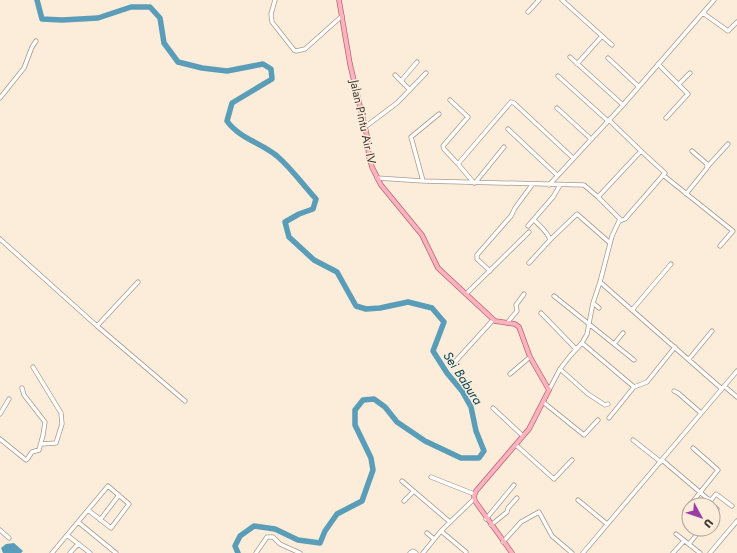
<svg xmlns="http://www.w3.org/2000/svg" width="737" height="553" font-family="Jost,sans-serif">
<rect width="100%" height="100%" fill="#fceddb"/>
<path fill="#599db8" d="M14,543L23,551L21,553H3L1,548L6,544Z"/>
<g fill="none" stroke-linecap="round" stroke-linejoin="round">
<path stroke="#599db8" stroke-width="5.5" d="M37,0L42,19L62,20L98,18L131,7H150L160,18L164,43L178,62L202,68L227,71L263,64L271,69L272,79L232,103L227,121C239,138 261,143 277,156C292,169 303,185 316,199L313,209L299,214L285,222L289,237L314,260L337,272L356,306L366,309L380,308L408,302L432,308L444,322L433,351L447,373L462,391L471,407L476,431L484,451L479,458H461L425,441L397,422L385,407L374,399L363,400L355,410V425L371,458L373,470L362,501L337,514L325,531L320,543L298,540L275,529L254,526L240,536L235,546L238,553"/>
<defs>
<path id="minor" d="M275,0L271,14L272,22L294,50L296,51L305,49L342,16
M562,0L612,45
M528,12L539,0
M703,13L728,31L737,22
M570,57L623,105
M608,58L638,86
M577,64L602,36
M658,64L688,94L666,118
M395,75L401,81
M558,76L608,121
M679,84L690,73
M410,90L401,81L417,62
M0,98L24,68L32,47L36,41
M450,100L468,117L443,146L444,149L458,164
M557,108L591,139
M609,120L641,151L665,173L625,219L620,221
M365,127L397,103L426,73
M508,129L557,175
M708,166L728,144
M663,175L733,231L720,246
M377,178L423,181L584,185L598,197L620,219L612,236L600,282L593,303L587,334L582,343L570,356L560,369L549,390
M423,181L411,137L439,114
M474,183L458,164L511,102L514,103L573,158
M475,183L504,147
M549,185L623,105L714,0
M686,194L707,168V164L692,151
M598,197L641,151
M534,220C540,226 548,232 550,240
M528,226L553,197L560,185
M0,239L97,326L185,401
M529,263L550,240L577,214L610,243
M490,271L477,259V255L511,216L515,208L532,185
M600,282L722,389
M466,294L529,232
M554,296L634,360
M593,303L599,308
M632,310L671,264
M541,313L576,349
M507,323L517,311L516,305L524,294
M97,326L138,282
M582,343L634,387
M614,344L623,333
M689,359L712,331
M453,364L493,320
M33,367L61,413L62,424L56,443L41,444
M560,369L588,394L605,405L608,404
M510,374L530,357
M724,386L737,397
M674,391L678,393L701,413
M543,402L584,435L598,420
M493,408L523,436
M0,414L9,399
M609,418L634,387L647,382L675,347
M0,439L26,460L28,458L32,452L39,450L43,435L45,422L24,395L22,388
M633,440L661,462
M516,445L554,479L572,460
M662,460L708,499L711,500L716,494L732,506
M431,477L474,494
M402,481L450,522
M578,500L607,524
M404,501L414,491
M690,505L718,470L693,448
M685,511L689,506
M713,514L717,509
M486,519L514,485
M100,520L119,495
M78,522L116,553
M491,525L507,512L508,508L517,498
M0,530L9,538
M441,531L466,552
M427,533L434,539
M676,534L700,553
M67,535L90,553
M503,542L521,522L539,512L552,536L572,553
M689,544L701,529
M52,553L108,486L129,504L111,528L88,510
M70,553L78,544
M256,553L267,537H273L280,544L300,553
M410,553L413,551L416,553
M423,553L441,531L474,499
M583,553L737,371
M673,553L684,541
M710,553L737,521"/>
<path id="major" d="M339,0L350,64L367,136L369,157L372,167L381,185L422,235L438,268L495,321L515,324L519,327L530,357L549,390L529,429L476,491L474,496L475,501L512,553"/>
</defs>
<use href="#minor" stroke="#a99b8b" stroke-width="5"/>
<use href="#major" stroke="#b96571" stroke-width="5.5"/>
<use href="#minor" stroke="#fff" stroke-width="3.5"/>
<use href="#major" stroke="#fdb2bf" stroke-width="4"/>
</g>
<g text-anchor="middle" dominant-baseline="central" stroke-width="3" stroke-linejoin="round" paint-order="stroke">
<g font-size="12" fill="#3c362f" stroke="#fceddb">
<text transform="translate(363 122) rotate(78)">Jalan Pintu Air IV</text>
</g>
<g font-size="13" font-style="italic" fill="#003e51" stroke="#fceddb">
<text transform="translate(463 378) rotate(57)">Sei Babura</text>
</g>
</g>
<g transform="translate(701 517) rotate(130)"><circle r="19" fill="#fceddb" stroke="#afa496"/>
<path d="M0-3L7 15L0 10L-7 15Z" fill="#983ca6"/>
<text y="-6" font-size="11" font-weight="bold" text-anchor="middle" fill="#3c362f">U</text>
</g>
</svg>
